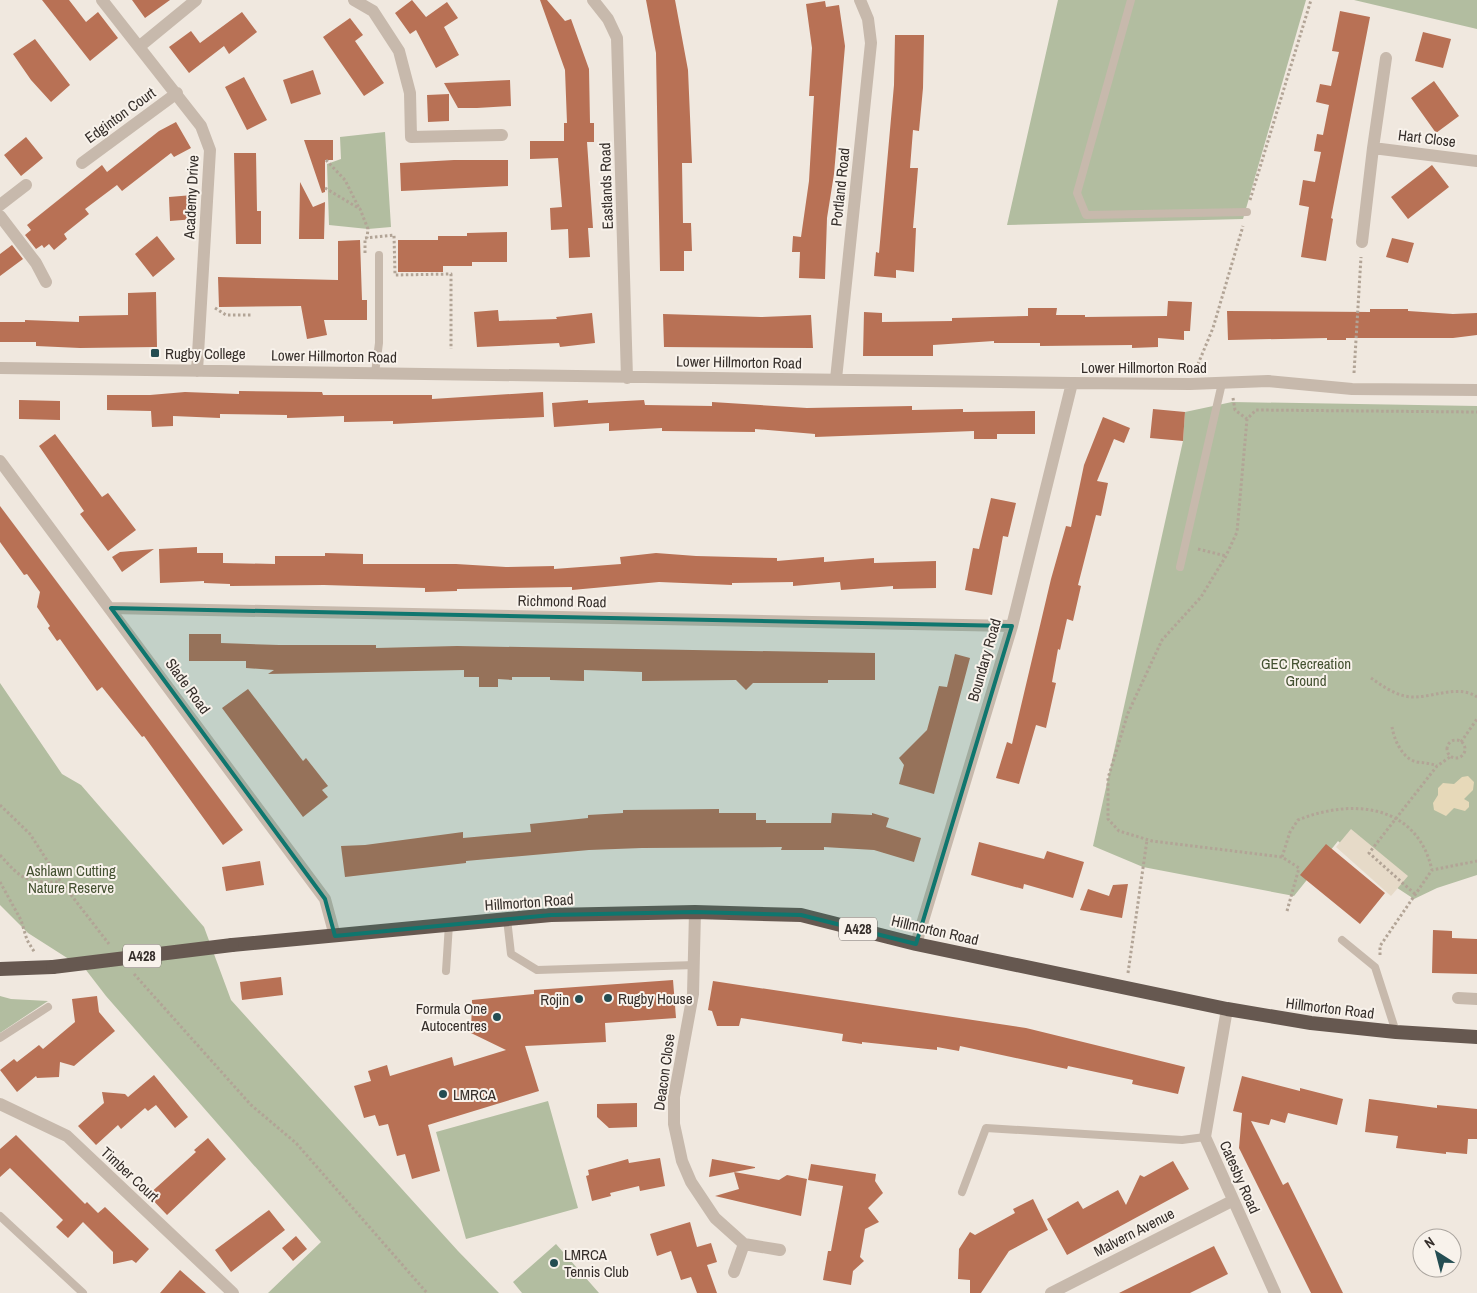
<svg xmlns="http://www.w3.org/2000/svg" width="1477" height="1293" font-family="'Archivo Narrow',sans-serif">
<rect width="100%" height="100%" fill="#f0e8df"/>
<path fill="#b2bda0" d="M1058,0H1306L1243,219L1007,225Z
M1354,0H1477V29Z
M385,132L391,227L368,229L329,225L327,164L341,159L340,137Z
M1232,402L1477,406V875L1437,888L1414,899L1370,870L1338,841L1294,896L1143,867L1093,846L1183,441L1185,412Z
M0,683L62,774L81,785L204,927L231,1000L458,1251L499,1293H268L321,1242L106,996L86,970L28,933L0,905Z
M0,996L11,999L48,1001L0,1033Z
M548,1101L578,1208L466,1239L436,1132Z
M556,1244L599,1293H522L513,1282Z"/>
<path fill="#e7d9b9" d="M1468,776L1474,782L1473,790L1464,799L1469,802V807L1465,811L1454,808L1446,816L1434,810L1433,803L1438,795V788L1443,783L1454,784L1462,777Z"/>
<path fill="#e6dac8" d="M1351,829L1408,876L1391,896L1336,847Z"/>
<path fill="#b87155" d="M42,0H69L86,22L98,12L118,38L90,61Z
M132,0H170L145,18Z
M412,0L426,17L447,2L458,18L444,27L459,55L436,68L416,30L410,34L395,13Z
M540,0H547L565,21L571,19L589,69L590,123H594V142H587L593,228H588L590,257L569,258L568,229L551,230L550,208L562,207L558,158L530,159V141H564V123H567L565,70Z
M646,0H675L688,70L692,163H682L683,223H691L692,251H684V271H660L656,53Z
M825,1L826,7L839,5L845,46L834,174L827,218L825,279L799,278L800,252H792L793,236L801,237L809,181L814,96H809L812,48L806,4Z
M1340,11L1370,17L1331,218L1333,219L1326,261L1301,257L1309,207L1299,205L1303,180L1315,182L1321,152L1314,151L1317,134L1323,135L1329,105L1316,102L1320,84L1331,86L1339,52L1332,51Z
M242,12L257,32L229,54L224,46L189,73L169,47L191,31L200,43Z
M350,18L363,35L355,41L384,83L364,96L323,37Z
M1423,32L1451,39L1443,68L1415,61Z
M895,35H924L923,88L919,131L913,130L910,168H918L913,228H916L914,272L896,270V278L874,276L876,252L879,253L894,85Z
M35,39L70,85L51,102L31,80L13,54Z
M313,70L321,94L291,104L283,80Z
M244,77L267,120L247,130L225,87Z
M510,80L511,106L477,108H458L444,83Z
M1434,81L1459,116L1436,133L1411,98Z
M449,94V121L428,122L427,95Z
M176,122L191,148L174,157L171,153L122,191L117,185L85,209L89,214L64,234L67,239L54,250L49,244L44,248L42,245L36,249L25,235L31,230L27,225L102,165L107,172L159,131Z
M26,137L43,158L21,176L4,155Z
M304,140H333V160H325V192L322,193Z
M234,153H256L257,211H261V244H236Z
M454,160H508V186L401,191L400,163Z
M1432,165L1449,187L1408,219L1391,197Z
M300,182L313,207L325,202L324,239H299Z
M193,195L195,219L170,221L169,197Z
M507,232V262H472V266H443V272H398V240H438V236H467V233Z
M157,236L175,259L153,277L135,254Z
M1392,238L1414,243L1408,263L1386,257Z
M360,240L362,300H367V320H324L327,335L307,339L301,306L219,307L218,277L338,280V241Z
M12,245L23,259L0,276V254Z
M156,292L157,347L80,348L36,346V342H0V322H25V320L79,322V316L128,315V293Z
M1168,301L1192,302L1190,331H1184V340L1158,338V347L1132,348V345L1040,346V343H994V341L933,345V356H863L864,312L882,313V322L952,321V318L1028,316V308H1057L1056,315H1085V317L1167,316Z
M1370,309H1408V311L1453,314L1477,313V335L1453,338H1346V340H1327V338L1228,340L1227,311L1370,312Z
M498,310L499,321L557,319L556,317L592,313L595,343L560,347L559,343L477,347L474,312Z
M663,314L761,317L811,315L813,348L664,347Z
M239,391L322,392L323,395H432V399L543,392L544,417L393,424V421L344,422V416L287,418V415L220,414V418L173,416V426L152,427L151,411L107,410V395H150L185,392L239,394Z
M19,400L60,401V420L19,419Z
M588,400V403L644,400L645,405L712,406V402L807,408L912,406V410L963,409V412L1035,411V434H997V439H974V431L815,437V434L755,429V432L662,431V428L609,431V423L554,427L552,403Z
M1153,409L1185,412L1183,441L1150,438Z
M1103,417L1130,428L1124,443L1114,439L1097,481L1108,483L1101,516L1096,515L1078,585L1081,586L1073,621L1067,619L1060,650L1058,649L1052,682L1056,683L1046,728L1036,725L1019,784L996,778L1007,742L1012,744L1051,579L1066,526L1071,527L1084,465Z
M55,434L102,497L108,493L136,530L108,551L80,514L84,511L39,446Z
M991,498L1016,503L1008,537L1003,536L992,595L965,590L973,548L979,549Z
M0,506L243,830L223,845L144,736L142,737L102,687L97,691L60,639L57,641L48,628L50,626L37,607L40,592L27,574L24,575L0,542Z
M197,547V553H223V563L275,564V556H325V553L363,554V564H456L506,567L554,566V569L621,564L620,557L656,553L696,556L777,558V561L824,557V562L874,558V563L936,561V588L893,589V586L841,590L840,582L793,586V582L732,583V585L659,582L572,590V587L457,589V591L425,592V588L324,585L230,586V584L204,583V581L160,583L159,549Z
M154,549L122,572L112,557L120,552Z
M189,634H221V643L279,645H376V648L457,646L875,653V680H828V683H753L746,690L736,680L642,681V672L584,670V681L550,680V677H512V680L498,679V687H479V677H464V670L268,674L274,670L246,668V661H189Z
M955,654L970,658L934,794L899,784L904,765L899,758L927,730L939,686L947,687Z
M248,689L303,761L306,758L328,786L322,790L328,797L303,817L222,708Z
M719,809V813H756V820H766V823H831L832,813L872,815V813L889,818L886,827L921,838L914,862L874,850L824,847V850H781L782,847L642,848L589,850L466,861V863L345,877L341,846L365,845L463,832V838L531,832L530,824L588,818V815L623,813V810Z
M979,842L1044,859L1047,851L1084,862L1073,898L1024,884L1023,889L971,875Z
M1326,844L1385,893L1360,924L1300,875Z
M260,861L264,885L226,891L222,867Z
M1128,884L1122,918L1080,910L1088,889L1109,896L1113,885Z
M1433,930L1452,931V938L1477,939V974L1432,973Z
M281,977L283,995L242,1000L240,982Z
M673,980L676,1018L605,1023L606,1042L525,1046L539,1091L428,1125L440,1171L412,1179L405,1154L397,1156L388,1124L379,1126L375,1115L364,1118L354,1086L371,1081L368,1071L387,1065L390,1076L452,1057L454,1066L506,1050L471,1033L472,1000L534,994V990Z
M713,981L1026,1028L1185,1067L1178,1094L1132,1084L1133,1080L1068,1066L1067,1069L960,1046L959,1051L937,1047V1050L862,1042V1044L842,1041L843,1034L741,1018L739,1026H717L712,1011L708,1010Z
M97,996L99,1012L115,1031L74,1066L60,1062L59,1077L37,1078L36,1076L17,1092L0,1070L14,1059L17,1062L39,1045L43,1049L75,1022L72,999Z
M154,1075L188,1117L175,1128L156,1105L148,1111L145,1108L121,1129L118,1125L96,1145L78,1126L104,1103L102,1092L125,1094L128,1097Z
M1242,1076L1300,1091V1088L1343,1099L1337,1125L1288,1113L1285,1123L1271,1119L1269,1125L1251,1121L1283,1185L1288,1182L1343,1293H1311L1239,1148L1242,1113L1233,1111Z
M1369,1099L1437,1108V1105L1477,1109V1139H1468L1467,1154L1446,1152V1154L1396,1148L1398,1136L1365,1132Z
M637,1103V1127L609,1128L597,1117V1104Z
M16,1135L85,1204L87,1202L98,1213L105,1207L149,1249L136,1263L132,1260L113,1264V1252L83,1222L68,1238L56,1227L63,1220L10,1168L0,1177V1149Z
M208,1138L226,1159L167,1215L148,1195L196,1152L194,1150Z
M660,1158L665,1186L640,1191L639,1186L610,1193L611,1196L592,1201L586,1176L589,1175L588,1170L628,1159L629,1163Z
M712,1159L755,1167V1168L709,1177Z
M1173,1161L1189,1189L1067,1255L1047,1219L1078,1201L1083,1209L1118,1190L1126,1205L1140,1175L1144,1177Z
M811,1164L876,1174L875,1181L883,1193L868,1208L879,1222L865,1229L860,1257L864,1261L853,1271L851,1285L823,1280L828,1251H831L843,1186L808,1180Z
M734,1172L779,1180L787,1175L807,1179L801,1216L715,1196L739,1189Z
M1033,1199L1048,1230L1009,1251L981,1293H970V1280L958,1279L959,1249L970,1232L975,1235L1015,1213L1013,1209Z
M269,1210L285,1230L231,1272L215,1250Z
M690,1222L697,1247L711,1243L717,1262L707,1265L717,1293H697L691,1277L681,1280L671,1251L657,1256L650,1234Z
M296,1236L307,1249L293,1261L282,1248Z
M1214,1246L1228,1274L1190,1293H1119Z
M180,1270L206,1293H160Z"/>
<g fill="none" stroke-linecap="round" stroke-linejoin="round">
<path stroke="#b2a496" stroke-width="3" stroke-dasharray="2.5 2.5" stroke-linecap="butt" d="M326,160L345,180L359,208
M325,188L360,209L368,229L367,238
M1250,200L1311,0
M365,253V238L394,235L395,275L451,274V349
M215,308L226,315H251
M1196,369L1213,328L1243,226
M1354,373L1361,257
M1233,398L1235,410L1247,419
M1198,549L1226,556
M1371,678C1384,687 1399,698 1416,697C1436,696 1460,685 1477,697
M1392,727C1394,739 1402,759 1417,762C1424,763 1430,763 1437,766
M1447 749a9 9 0 1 1 18 0a9 9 0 1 1-18 0Z
M1461,742L1477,719
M0,805L30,834L61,882L109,944
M0,855C23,881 26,882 60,882
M1282,857L1290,832L1298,820C1352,798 1417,804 1432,870
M0,882L21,920L27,940L35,953
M1415,894L1369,853L1437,766L1450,757
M1287,911L1299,868L1282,857L1152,841L1119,831L1108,819V778L1128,713L1162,640L1201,597L1226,556L1237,532L1247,419L1256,410L1477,412
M1380,955V946L1432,870L1477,861
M1128,973L1147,840
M134,974L251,1105L296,1143L427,1293"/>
<path stroke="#c7b9ac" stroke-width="8" d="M1131,0L1077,193L1086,215L1247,212
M375,373L379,343V255
M1180,567L1222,383
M507,919L511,954L537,970L695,965
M1342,940L1375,967L1396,1032
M446,971L449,924
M0,1038L48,1007
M962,1192L986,1128L1182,1140L1205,1137
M0,1216L83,1293"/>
<path stroke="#c7b9ac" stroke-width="12" d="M102,0L201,126L210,150L197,371
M354,0L373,11L399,51L410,93L411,137L502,135
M593,0L608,19L617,38L627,378
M140,46L196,0
M1373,148L1386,58
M82,163L177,93
M0,205L26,185
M0,216L36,263L46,282
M1362,242L1373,148L1477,161
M0,368L1072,383L1190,384L1268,381L1352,389L1477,390
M836,379L871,43L868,19L860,0
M0,461L325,899L335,936
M111,608L1012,626
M695,912L693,994L674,1097V1124L682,1161L691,1182L715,1218L744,1244L780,1250
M916,944L1012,626L1072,383
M1458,998L1477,999
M1227,1009L1205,1137L1275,1293
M0,1104L67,1136L233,1293
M734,1272L744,1244
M1051,1293L1232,1201"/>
<path stroke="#665850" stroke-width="14" d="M232,945L551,915L695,912L801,915L916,944L1227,1009L1311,1023L1396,1032L1477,1037
M0,969L53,967"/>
<path stroke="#665850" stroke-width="14" d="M53,967L232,945"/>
</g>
<path fill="#0f766e" fill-opacity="0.2" stroke="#0f766e" stroke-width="4" stroke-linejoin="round" d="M111,608L1012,626L916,944L801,915L695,912L551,915L335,936L325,899Z"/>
<g fill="#244d52" stroke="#f8f2eb" stroke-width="2">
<rect x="150" y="348" width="10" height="10" rx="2.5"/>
<circle cx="608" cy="998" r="5"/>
<circle cx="579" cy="999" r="5"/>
<circle cx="497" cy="1017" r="5"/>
<circle cx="443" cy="1094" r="5"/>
<circle cx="554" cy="1263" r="5"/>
</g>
<g text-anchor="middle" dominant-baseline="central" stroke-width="4" stroke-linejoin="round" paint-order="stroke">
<g fill="#f8f2eb" stroke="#706964" stroke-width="1">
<rect x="839" y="917.5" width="38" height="23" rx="4"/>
<rect x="123" y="944.5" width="38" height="23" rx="4"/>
</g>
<g font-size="14" font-weight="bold" fill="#352e2a">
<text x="858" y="929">A428</text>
<text x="142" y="956">A428</text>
</g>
<g font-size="15" fill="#352e2a" stroke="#f8f2eb">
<text transform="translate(120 115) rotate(-36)">Edginton Court</text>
<text transform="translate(1427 138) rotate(7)">Hart Close</text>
<text transform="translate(606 186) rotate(-92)">Eastlands Road</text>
<text transform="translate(840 187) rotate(-84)">Portland Road</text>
<text transform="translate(191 197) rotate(-87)">Academy Drive</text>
<text transform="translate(334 356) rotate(1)">Lower Hillmorton Road</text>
<text transform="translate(739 362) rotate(1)">Lower Hillmorton Road</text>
<text x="1144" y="367">Lower Hillmorton Road</text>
<text transform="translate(562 601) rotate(1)">Richmond Road</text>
<text transform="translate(984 660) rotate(-74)">Boundary Road</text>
<text transform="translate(188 686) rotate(54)">Slade Road</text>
<text transform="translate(529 902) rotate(-4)">Hillmorton Road</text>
<text transform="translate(935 930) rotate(13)">Hillmorton Road</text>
<text transform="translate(1330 1008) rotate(7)">Hillmorton Road</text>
<text transform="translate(664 1072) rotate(-82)">Deacon Close</text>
<text transform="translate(130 1174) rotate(43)">Timber Court</text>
<text transform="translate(1240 1177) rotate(66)">Catesby Road</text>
<text transform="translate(1134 1232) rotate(-27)">Malvern Avenue</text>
</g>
<g font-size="15" fill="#352e2a" stroke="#f8f2eb" text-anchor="start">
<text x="165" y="353">Rugby College</text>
<text x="618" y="998">Rugby House</text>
<text x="569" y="999" text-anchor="end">Rojin</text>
<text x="487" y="1008" text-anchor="end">Formula One<tspan x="487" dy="17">Autocentres</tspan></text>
<text x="453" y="1094">LMRCA</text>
<text x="564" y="1254">LMRCA<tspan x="564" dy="17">Tennis Club</tspan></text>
</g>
<g font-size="15" fill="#445131" stroke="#f8f2eb">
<text x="1306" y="663">GEC Recreation<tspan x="1306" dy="17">Ground</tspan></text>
<text x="71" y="870">Ashlawn Cutting<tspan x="71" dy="17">Nature Reserve</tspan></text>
</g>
</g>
<g transform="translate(1437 1253) rotate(324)"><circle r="24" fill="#f8f2eb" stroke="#aaa49e"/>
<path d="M0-4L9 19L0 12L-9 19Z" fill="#244d52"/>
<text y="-8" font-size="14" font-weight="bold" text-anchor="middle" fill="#352e2a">N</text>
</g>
</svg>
